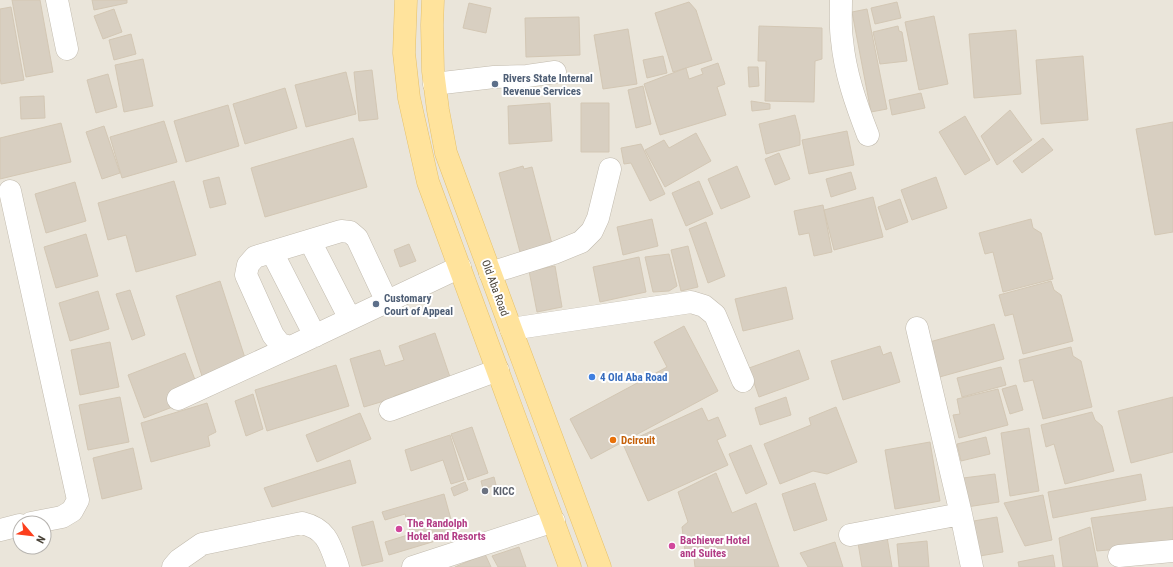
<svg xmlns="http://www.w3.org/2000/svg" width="1173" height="567" font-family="'Roboto Condensed',sans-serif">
<rect width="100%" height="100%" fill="#f6f3ec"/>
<path fill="#eae5da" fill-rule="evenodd" d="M0,0H1173V567H0ZM20,523H44V547H20Z"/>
<path fill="#d8cfc1" stroke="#d3c7b4" d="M12,0H40L53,72L26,77Z
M92,0H127V3L94,10Z
M689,2L696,10L712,60L673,72L655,13Z
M897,2L901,18L875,24L871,8Z
M469,3L491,8L486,33L463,28Z
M11,7L24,80L1,84L0,77V9Z
M114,9L122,32L103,39L94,16Z
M867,9L887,109L871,112L852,12Z
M934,16L948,84L919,90L905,22Z
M579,17L580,55L526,57L525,18Z
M759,26L822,28V59L815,61L814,102L765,101L766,61H758Z
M898,26L899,31L902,32L907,61L880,64L873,32Z
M628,29L637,84L603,89L594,35Z
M1016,30L1021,94L974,98L969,34Z
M131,34L136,54L114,60L109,40Z
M663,56L667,73L647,78L643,60Z
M1083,56L1088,120L1041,124L1036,60Z
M143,59L153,106L124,112L115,65Z
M718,63L725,84L717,87L726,115L660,135L644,84L686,68L689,79L703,74L701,69Z
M748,67H758L759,86L749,87Z
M372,70L378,119L359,121L354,72Z
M346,72L356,114L306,127L295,85Z
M108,74L117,107L96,113L87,80Z
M643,86L651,124L636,128L628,90Z
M285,88L297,128L245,144L233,104Z
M921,93L925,108L892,115L889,100Z
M44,96L45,118L21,119L20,97Z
M751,101L770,104V109L752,111Z
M550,103L552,141L509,144L508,106Z
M581,103H609V152H581Z
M228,105L239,146L186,162L174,121Z
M1010,110L1032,140L997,165L981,136Z
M795,115L800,135V145L766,154L759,124Z
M965,116L990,160L965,175L939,132Z
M164,121L177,162L122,178L110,137Z
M1173,122V232L1155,235L1136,129Z
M61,123L71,162L0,179V138Z
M104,126L120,173L102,179L86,132Z
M847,131L854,165L809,174L802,140Z
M696,133L711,161L665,187L645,150L664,140L669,148Z
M353,138L367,187L265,217L251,168Z
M1043,138L1053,150L1022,173L1013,161Z
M641,144L665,194L650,201L631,163L624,164L621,148Z
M779,153L790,179L775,185L765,159Z
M523,166L524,169L532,167L552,244L520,252L499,173Z
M737,166L750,197L721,209L708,179Z
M851,172L856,189L831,197L826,179Z
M219,177L226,204L210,208L203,181Z
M936,177L947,208L912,220L901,190Z
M174,181L196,255L136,272L126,235L108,240L98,203Z
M699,181L713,214L686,226L672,193Z
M75,182L86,221L46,233L35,194Z
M873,197L883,237L834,250L824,210Z
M900,199L908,222L886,230L878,207Z
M823,205L832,252L814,256L809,233L799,235L794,211Z
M652,219L658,246L623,255L617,227Z
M1031,219L1033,228L1041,233L1053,279L1003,292L993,252L985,254L979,233Z
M706,222L725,276L708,283L689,229Z
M86,234L98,276L56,288L44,247Z
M409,244L416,261L400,267L394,250Z
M688,246L698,287L681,291L671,250Z
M669,254L677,286L669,291L653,292L645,257Z
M639,257L646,292L600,302L593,267Z
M555,266L562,307L537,312L529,271Z
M220,281L246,361L202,376L176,296Z
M1051,281L1054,290L1061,295L1073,341L1023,354L1013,314L1005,316L999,295Z
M786,287L793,319L743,331L735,299Z
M130,290L145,335L132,340L116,294Z
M98,291L109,329L70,341L59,303Z
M994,324L1004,359L936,378L926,343Z
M684,326L718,391L591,459L570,419L667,367L654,342Z
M435,333L450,377L394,396V398L364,407L350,359L380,350L385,366L404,360L399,346Z
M110,342L119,387L80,395L71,350Z
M880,346L883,355L891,352L900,382L843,400L831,361Z
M1071,347L1073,356L1081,361L1092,407L1043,419L1033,380L1024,382L1019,360Z
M799,350L809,379L759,397L749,368Z
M185,353L201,396L144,418L128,375Z
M336,365L349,406L267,431L255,390Z
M1001,367L1006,385L962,397L957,378Z
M1016,385L1023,410L1010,414L1002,389Z
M998,389L1008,425L959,438L953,415L960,414L957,399Z
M253,394L263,429L246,436L235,401Z
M120,397L129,442L88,450L79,405Z
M786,397L791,415L760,425L755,408Z
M1173,397V452L1131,463L1118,411Z
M207,403L216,432L208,436L210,446L151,462L141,423Z
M836,407L857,462L827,474L813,471L780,484L764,444L811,425L809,418Z
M702,408L708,421L718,417L726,436L717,440L728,465L648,501L623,444Z
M1092,412L1095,420L1102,426L1114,471L1065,484L1054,444L1046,447L1041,425Z
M360,413L371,439L317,462L306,435Z
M472,427L488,473L468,480L451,434Z
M1029,428L1039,491L1010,496L1001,433Z
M450,435L464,480L451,484L443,460L411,471L405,450Z
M986,437L990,454L961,461L957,444Z
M930,442L940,501L895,509L885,450Z
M751,445L767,484L746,494L729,454Z
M133,448L142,489L102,499L93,458Z
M350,460L356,483L272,507L264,488Z
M716,473L732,513L756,503L779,567H695L693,550L685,551L682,527L688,522L678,492Z
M995,474L999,502L967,507L963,478Z
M1141,474L1146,500L1053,518L1048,492Z
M494,477L496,485L483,489L481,481Z
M465,482L468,490L454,496L451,488Z
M815,483L827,520L794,531L782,494Z
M444,494L455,534L452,536L389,555L385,542L411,534L405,514L385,520L382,512Z
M1043,495L1052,540L1025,546L1004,503Z
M1173,507V544L1097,551L1091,518Z
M997,517L1003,552L974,557L968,522Z
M373,521L383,561L362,566L352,527Z
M1090,527L1098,567H1063L1059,538Z
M887,537L892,567H862L858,543Z
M927,541L929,567H899L897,544Z
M835,542L843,567H808L800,553Z
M519,547L526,567H498L492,556Z
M485,554L491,567H455Z
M1053,555L1055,567H1019L1018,562Z"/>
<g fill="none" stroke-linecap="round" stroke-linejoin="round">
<defs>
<path id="minor" d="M57,0L67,49
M841,0C841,13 840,27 842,40C845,73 856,104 868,135
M434,84L494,77L527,76L555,72
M10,191L78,500L72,511L62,517L31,523
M310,241L350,319
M272,252L315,336
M490,273L554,253L581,242L592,231L598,218L610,169
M387,302L357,238L350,232L341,231L255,257L248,265L246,275L273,335L280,344L291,347L460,267
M917,328L961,514L972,567
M511,329L691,302L704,306L715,315L743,381
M178,399L291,347
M390,410L498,370
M0,530L20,525
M850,535L961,514
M1119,556L1173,551
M173,567L179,560L202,544L302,523C327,529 330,544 338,567
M413,567L554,521"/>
<path id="major" d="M406,0L404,53L409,98L428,182L570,567
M433,0L432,25L433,71L438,110L446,153L511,329L600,567"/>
</defs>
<use href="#minor" stroke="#c2bbae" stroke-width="23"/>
<use href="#major" stroke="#e6c16a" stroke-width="23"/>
<use href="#minor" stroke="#fff" stroke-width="22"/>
<use href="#major" stroke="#ffe39c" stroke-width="22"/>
</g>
<g fill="#5c6f8a" stroke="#fff" stroke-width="1.5">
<circle cx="495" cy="84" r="4"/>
<circle cx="376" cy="304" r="4"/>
</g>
<circle fill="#3f7fe0" stroke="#fff" stroke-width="1.5" cx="592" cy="377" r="4"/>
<circle fill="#e8710a" stroke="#fff" stroke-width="1.5" cx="613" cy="440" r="4"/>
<circle fill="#6b7280" stroke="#fff" stroke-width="1.5" cx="485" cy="491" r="4"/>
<g fill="#d1479c" stroke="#fff" stroke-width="1.5">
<circle cx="399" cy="529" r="4"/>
<circle cx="672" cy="546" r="4"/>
</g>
<g text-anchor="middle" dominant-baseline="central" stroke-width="4" stroke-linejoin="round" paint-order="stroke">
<g font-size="11" font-weight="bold" fill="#4e5e75" stroke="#fff" text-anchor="start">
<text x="503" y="78">Rivers State Internal<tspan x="503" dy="13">Revenue Services</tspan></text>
<text x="384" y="298">Customary<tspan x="384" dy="13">Court of Appeal</tspan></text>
</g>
<g font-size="11" fill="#4b4439" stroke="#fff">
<text transform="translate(495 288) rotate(70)">Old Aba Road</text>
</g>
<g font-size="11" font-weight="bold" fill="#366cbe" stroke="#fff" text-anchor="start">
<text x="600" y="377">4 Old Aba Road</text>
</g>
<g font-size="11" font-weight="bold" fill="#c56008" stroke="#fff" text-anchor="start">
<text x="621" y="440">Dcircuit</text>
</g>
<g font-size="11" font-weight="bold" fill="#5b616d" stroke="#fff" text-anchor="start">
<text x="493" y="491">KICC</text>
</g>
<g font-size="11" font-weight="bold" fill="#b23c85" stroke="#fff" text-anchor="start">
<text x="407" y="523">The Randolph<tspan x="407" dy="13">Hotel and Resorts</tspan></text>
<text x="680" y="540">Bachiever Hotel<tspan x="680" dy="13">and Suites</tspan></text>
</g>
</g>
<g transform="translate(32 535) rotate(118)"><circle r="19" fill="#ffffff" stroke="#b7b4b0"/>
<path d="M0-3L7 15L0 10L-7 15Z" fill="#fc3f1d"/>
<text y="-6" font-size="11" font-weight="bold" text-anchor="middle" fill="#4b4439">N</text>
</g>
</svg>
